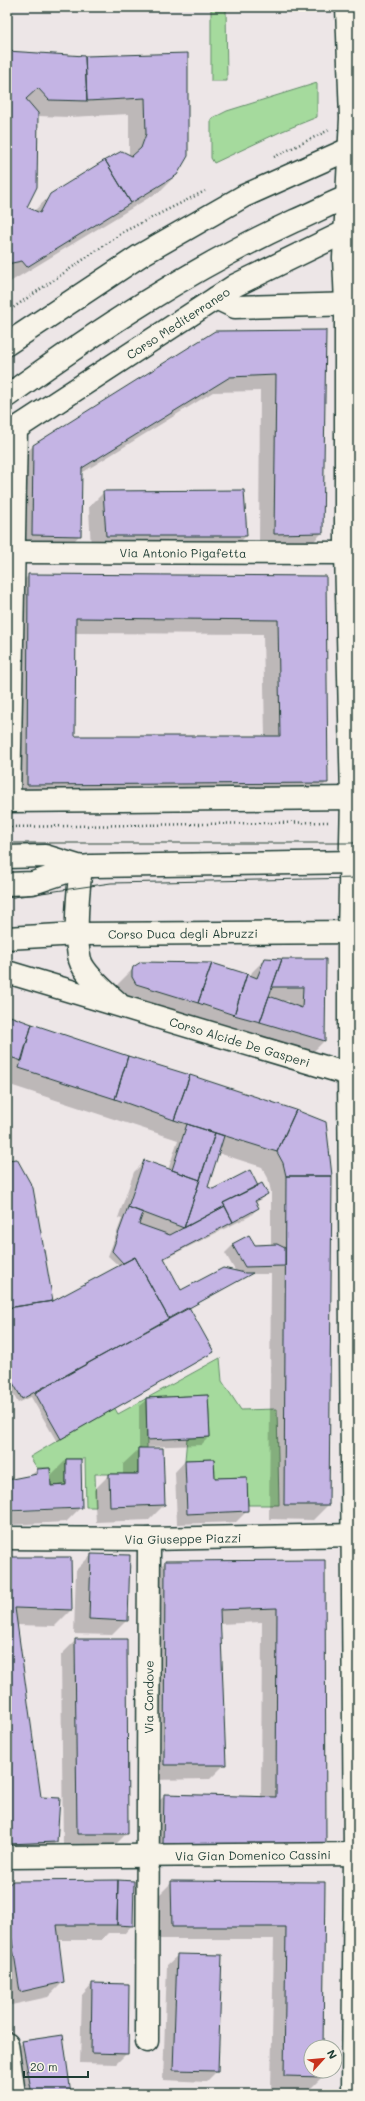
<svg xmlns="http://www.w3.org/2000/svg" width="365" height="2101" font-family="Mali,sans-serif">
<rect width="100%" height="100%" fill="#ede6e7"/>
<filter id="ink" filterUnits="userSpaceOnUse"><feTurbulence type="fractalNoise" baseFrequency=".025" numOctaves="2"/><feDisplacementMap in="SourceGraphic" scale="8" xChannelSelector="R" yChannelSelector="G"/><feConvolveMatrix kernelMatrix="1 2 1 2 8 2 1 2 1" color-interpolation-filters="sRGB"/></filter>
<g filter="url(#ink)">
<path fill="#a5da9d" stroke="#628c68" d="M211,7H226L227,81H211Z
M317,83V117L280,132L214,163L211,158V119L227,111Z
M220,1358L222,1381L241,1410L277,1409L279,1505H248L247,1477L215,1478L214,1459L185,1460L187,1438L210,1437L208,1395L146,1398L147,1448H138V1474H95L96,1507H86L85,1459H66V1485L51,1486L50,1468H37L30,1457L114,1407L118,1414Z"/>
<path fill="#0003" fill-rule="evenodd" d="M7,52L85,57L187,54L176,175L160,191L10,282L7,277ZM129,114V156L51,195L34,211L25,207L37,116L70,117Z
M325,331L322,533L306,549H259L260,391L213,392L80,474V535L64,551L17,550V462L34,445Z
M358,335V543H356L349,343Z
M244,491L246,536L231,551H91L89,507L104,492Z
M29,575L325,577L327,782L312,797L13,800L14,590ZM75,633L263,634L265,737H74Z
M265,959L325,960L324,1041L309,1056L116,993L118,984L134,968L250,977L252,972ZM281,1001H289V1004Z
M7,1016L296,1111L328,1505L313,1520L269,1519L271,1274H251L189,1308L213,1351L209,1355L57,1442L31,1397L18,1403L7,1383V1161L52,1303L119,1266L108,1256L122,1219L118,1218L134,1172L145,1161L168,1170L178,1140L7,1084ZM218,1153L262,1167L268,1178L271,1192V1245H233L225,1253L236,1272L180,1291L164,1259L250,1216L258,1208L255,1204L267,1194L257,1187L214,1190L207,1188Z
M147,1399L209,1437L201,1445L141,1447L164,1505L149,1520L96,1522L94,1490L109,1475H123V1464L139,1449V1406Z
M66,1460L81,1507L66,1522L7,1525V1512L67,1509V1507L7,1510V1481L30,1476L37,1470L49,1477Z
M185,1461L214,1479L247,1511L236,1522L177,1524L175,1472Z
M91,1555L129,1556L127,1620L112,1635L74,1634L76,1570Z
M7,1558L71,1610L55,1626L16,1625L40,1798L56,1842L40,1858L7,1859Z
M324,1561L325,1846L148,1858L150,1810L165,1795L261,1798L262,1622L220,1624L225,1764L210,1779L150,1780V1577L165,1562Z
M76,1640L127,1833L112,1848H63L61,1655Z
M172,1882L324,1883L322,2047H311V2071H322V2077L309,2090L271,2089L274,1939H159V1895Z
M7,1888L132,1925L125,1933H108L101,1940H58L63,1982L48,1997L7,2006Z
M178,1955L217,2071L206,2082L163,2080L167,1965Z
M92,1984L127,2053L116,2064L80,2063L82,1995Z
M23,2042L70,2094H17L10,2055Z"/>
<path fill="#c4b4e4" stroke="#1f3d34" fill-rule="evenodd" d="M7,51L85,56L87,101L49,100L38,88L26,99L38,113L37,187L27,207L40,213L50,194L105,160L131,203L27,267L22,261L7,264Z
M188,53V156L177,175L131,203L105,160L122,151L132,156L141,148L146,134L145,98L87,101L85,56Z
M326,330L323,533L274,534L276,375L230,377L82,468L81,536L32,535L33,445L215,331Z
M244,490L247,536H106L103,491Z
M28,574L326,576L328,783L27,785ZM76,618L278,620L280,736H75Z
M265,958L282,959L260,1022L234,1015L247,974L257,978Z
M282,959H326L325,1041L260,1022L269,996L302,1008L303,987H272Z
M141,962L212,963L198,1003L136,984L132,977V971L133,967Z
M212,963L247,974L234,1015L198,1003Z
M7,1015L32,1024L22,1061L7,1056Z
M32,1024L128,1056L115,1099L19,1068Z
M128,1056L190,1075L174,1120L115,1099Z
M190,1075L296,1110L277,1152L174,1120Z
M296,1110L326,1122L332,1176H286L283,1163L277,1152Z
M187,1124L215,1133L200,1180L172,1170Z
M215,1133L224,1136L208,1187L213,1189L250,1170L258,1186L223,1203L225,1206L184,1228Z
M17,1159L33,1188L53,1301L7,1308V1160Z
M144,1160L200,1180L184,1228L128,1207Z
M286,1176H332L329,1505H284Z
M262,1183L268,1194L255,1201L259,1208L233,1222L223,1203Z
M225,1206L233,1222L164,1258L181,1290L223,1268L245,1273H253L169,1319L135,1257L123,1263L112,1251L128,1207L143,1213L139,1224L170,1235Z
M249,1235L255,1245L277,1244L285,1248V1266L245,1267L232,1244Z
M135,1257L169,1319L22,1399L7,1372V1306V1308L53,1301Z
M189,1307L214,1352L61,1439L35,1393Z
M208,1395L210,1437L147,1440L146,1398Z
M138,1448H163L165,1505L110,1507L109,1474H138Z
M66,1459H81L82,1508L7,1511V1480L37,1474V1469L50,1468L51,1486L66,1485Z
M214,1459L215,1478L247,1477L248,1511L187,1514L185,1460Z
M91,1554L130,1555L128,1621L89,1619Z
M7,1557H71L72,1610L15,1608L41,1797L60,1798L57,1842L7,1844Z
M325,1560L326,1847L163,1844L164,1794L276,1797L277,1608L220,1610L226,1765H164L165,1561Z
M75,1639H127L128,1834H77Z
M118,1880L117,1925H57L64,1982L20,1992L7,1909V1886L13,1881Z
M118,1880L134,1881L133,1926L117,1925Z
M171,1881L325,1882L323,2047H311V2071H323V2077L284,2076L286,1927H172Z
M177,1954L222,1955L218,2071L173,2070Z
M92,1983L129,1984L128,2054L91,2053Z
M63,2035L71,2094H32L22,2041Z"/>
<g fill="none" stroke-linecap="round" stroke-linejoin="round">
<defs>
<g id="minor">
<path d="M347,7L351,118L344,258L346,304V552L352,798L349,933V1075L355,1854L353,2094"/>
<path d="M216,298L235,307L358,304"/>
<path id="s1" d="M7,436L20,426L236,285L357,226"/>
<path id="s2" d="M7,552L358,553"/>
<path d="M7,801L358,798"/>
<path d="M9,801L16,429"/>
<path d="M81,867C78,892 74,936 80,960C84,974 106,992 117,1002"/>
<path id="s3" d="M7,938L78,934L358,932"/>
<path id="s4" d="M7,972L358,1077"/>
<path id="s5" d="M7,1538L149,1539L358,1535"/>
<path id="s6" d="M7,1857L358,1854"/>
<path id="s7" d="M147,2041L149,1539"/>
</g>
<path id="tertiary" d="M7,2044L14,2094"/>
<path id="secondary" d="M7,344L141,255L244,196L358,145
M7,396C98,330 192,268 294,221C316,212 336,200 358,193
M7,857L45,856L81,867
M7,884L33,883L81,867L91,866L358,862"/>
</defs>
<use href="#minor" stroke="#1f3d34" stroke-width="25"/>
<use href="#tertiary" stroke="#1f3d34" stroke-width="25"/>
<use href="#secondary" stroke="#1f3d34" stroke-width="25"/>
<path stroke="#1f3d34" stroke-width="2.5" stroke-dasharray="1 3" stroke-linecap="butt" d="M274,157L329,130
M7,312L125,231L205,191
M7,827L330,822"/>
<use href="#minor" stroke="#f7f3e8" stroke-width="22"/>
<use href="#tertiary" stroke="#f7f3e8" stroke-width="22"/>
<use href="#secondary" stroke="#f7f3e8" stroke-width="22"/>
<path stroke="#1f3d34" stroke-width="1" d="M7,843H358
M7,898L111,883L358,878"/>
</g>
</g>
<g text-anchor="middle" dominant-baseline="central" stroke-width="4" stroke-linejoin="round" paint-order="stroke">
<g font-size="12" fill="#1f3d34" stroke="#f7f3e8">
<text stroke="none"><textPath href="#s1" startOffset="205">Corso Mediterraneo</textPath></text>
<text stroke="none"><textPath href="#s2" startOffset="176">Via Antonio Pigafetta</textPath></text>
<text stroke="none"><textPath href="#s3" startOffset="176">Corso Duca degli Abruzzi</textPath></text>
<text stroke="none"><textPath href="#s4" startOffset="243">Corso Alcide De Gasperi</textPath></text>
<text stroke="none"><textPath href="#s5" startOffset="176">Via Giuseppe Piazzi</textPath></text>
<text stroke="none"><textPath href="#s7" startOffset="344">Via Condove</textPath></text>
<text stroke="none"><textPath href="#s6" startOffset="246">Via Gian Domenico Cassini</textPath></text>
</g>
</g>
<rect width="365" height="2101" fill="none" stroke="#f7f3e8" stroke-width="24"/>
<rect x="12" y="12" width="341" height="2077" fill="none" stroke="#1f3d34" stroke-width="1.5" filter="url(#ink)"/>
<g transform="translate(323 2059) rotate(63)"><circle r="19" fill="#f7f3e8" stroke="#a1aaa0"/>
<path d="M0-3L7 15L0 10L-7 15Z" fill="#c8321e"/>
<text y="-6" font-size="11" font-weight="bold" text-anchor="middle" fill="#1f3d34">N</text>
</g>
<path d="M24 2071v6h64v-6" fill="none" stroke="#1f3d34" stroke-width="2"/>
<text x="30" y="2071" font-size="12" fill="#1f3d34" stroke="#f7f3e8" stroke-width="3" paint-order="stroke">20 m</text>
</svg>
